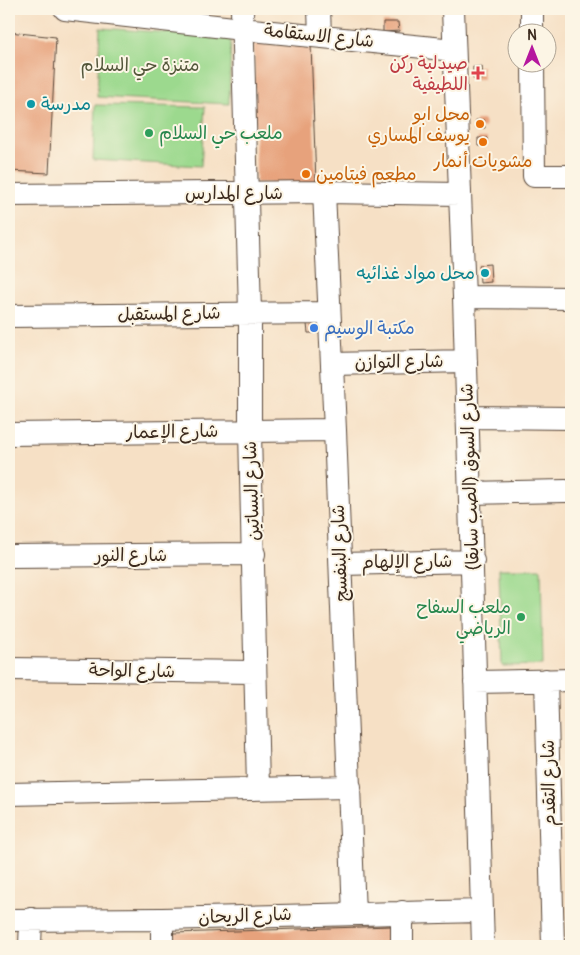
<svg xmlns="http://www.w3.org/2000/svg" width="580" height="955" font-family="Pangolin,'Playpen Sans Arabic',sans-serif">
<rect width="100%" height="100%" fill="#fcf5e5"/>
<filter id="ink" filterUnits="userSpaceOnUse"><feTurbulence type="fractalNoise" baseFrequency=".02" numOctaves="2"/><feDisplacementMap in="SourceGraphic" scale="10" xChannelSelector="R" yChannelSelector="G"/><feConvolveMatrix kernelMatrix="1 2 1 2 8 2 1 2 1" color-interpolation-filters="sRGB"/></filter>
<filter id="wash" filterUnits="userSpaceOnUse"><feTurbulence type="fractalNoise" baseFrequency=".0096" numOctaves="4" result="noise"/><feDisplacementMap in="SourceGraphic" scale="20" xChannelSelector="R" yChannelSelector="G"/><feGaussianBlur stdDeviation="1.12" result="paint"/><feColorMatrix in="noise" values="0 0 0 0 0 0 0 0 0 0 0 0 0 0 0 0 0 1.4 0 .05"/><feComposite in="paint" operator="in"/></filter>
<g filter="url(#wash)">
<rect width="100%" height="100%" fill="#f6e0c5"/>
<path fill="#9cd98e" stroke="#6c8256" d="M100,28L231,37L229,104L97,97Z
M95,105L205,107L201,166L93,160Z
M499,569H541L543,665L502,666Z"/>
<g id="blocks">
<path fill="#e7a27b" d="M383,22H398L399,31L383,32Z
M9,32L56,37L49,173L9,171Z
M254,41L311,45L316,183H256Z
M482,66L483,79H473V67Z
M476,120H484L485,128H476Z
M478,138H487V146H478Z
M490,264L491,282L480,283L479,265Z
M307,324H319L320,333H308Z
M392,926L393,946H173V933Z"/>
</g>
</g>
<g filter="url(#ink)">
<use href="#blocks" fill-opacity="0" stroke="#574537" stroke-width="1"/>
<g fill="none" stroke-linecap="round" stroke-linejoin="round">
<defs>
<path id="minor" d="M65,9L242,29L454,50
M242,9L250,313V431L258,789
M319,9L320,36
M453,9L464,297L483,946
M532,9V32
M533,62L534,176H571
M324,192L335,430L354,914
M9,195L324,192L460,194
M464,297L571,298
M9,316L328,313
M332,364L466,361
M468,417L571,418
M9,434L335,430
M470,493L566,491
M9,556L254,554
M341,564L473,561
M9,669L255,672
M546,680L553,946
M475,682L571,680
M9,794L350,787
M402,912V946
M162,919V946
M9,920L162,919L481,911
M30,946L31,919"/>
</defs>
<use href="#minor" stroke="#574537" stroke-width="24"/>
<use href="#minor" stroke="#fff" stroke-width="22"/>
</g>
</g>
<path fill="#e0444e" stroke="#fcf5e5" stroke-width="2" d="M475.5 65.5h5v5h5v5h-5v5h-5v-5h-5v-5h5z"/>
<g fill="#0f9aa8" stroke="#fcf5e5" stroke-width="2">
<circle cx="31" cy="104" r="5"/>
<circle cx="485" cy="273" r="5"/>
</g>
<g fill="#e8710a" stroke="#fcf5e5" stroke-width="2">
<circle cx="480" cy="124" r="5"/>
<circle cx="483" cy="142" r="5"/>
<circle cx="306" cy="174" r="5"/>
</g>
<g fill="#2e9e5b" stroke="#fcf5e5" stroke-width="2">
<circle cx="149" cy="133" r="5"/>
<circle cx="521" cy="617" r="5"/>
</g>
<circle fill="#3f7fe0" stroke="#fcf5e5" stroke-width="2" cx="314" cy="328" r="5"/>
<g text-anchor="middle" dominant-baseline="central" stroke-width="4" stroke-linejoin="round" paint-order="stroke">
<g font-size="18" fill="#3b2a1e" stroke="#fcf5e5">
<text transform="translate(319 36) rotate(6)">شارع الاستقامة</text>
<text x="234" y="193">شارع المدارس</text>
<text transform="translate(169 314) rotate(-1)">شارع المستقبل</text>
<text transform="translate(399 362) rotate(-1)">شارع التوازن</text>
<text transform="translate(172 432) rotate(-1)">شارع الإعمار</text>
<text transform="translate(470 477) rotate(-92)">شارع السوق (الصب سابقا)</text>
<text transform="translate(252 491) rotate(-92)">شارع البساتين</text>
<text transform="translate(340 553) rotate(-92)">شارع البنفسج</text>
<text x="131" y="555">شارع النور</text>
<text transform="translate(407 562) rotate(-1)">شارع الإلهام</text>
<text transform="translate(132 671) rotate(1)">شارع الواحة</text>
<text transform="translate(549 783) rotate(-91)">شارع التقدم</text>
<text transform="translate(245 916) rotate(-2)">شارع الريحان</text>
</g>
<g font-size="18" fill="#be3a42" stroke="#fcf5e5" text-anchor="end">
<text x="468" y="63">صيدلية ركن<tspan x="468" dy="21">اللطيفية</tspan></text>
</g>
<g font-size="18" fill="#53563a" stroke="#fcf5e5">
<text x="140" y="65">متنزة حي السلام</text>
</g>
<g font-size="18" fill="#0d838f" stroke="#fcf5e5" text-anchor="start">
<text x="41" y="104">مدرسة</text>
<text x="475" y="273" text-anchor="end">محل مواد غذائيه</text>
</g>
<g font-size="18" fill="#c56008" stroke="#fcf5e5" text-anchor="end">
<text x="470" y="114">محل ابو<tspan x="470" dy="21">يوسف المساري</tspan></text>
<text x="483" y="161" text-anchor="middle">مشويات أنمار</text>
<text x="316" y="174" text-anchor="start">مطعم فيتامين</text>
</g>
<g font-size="18" fill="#27864d" stroke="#fcf5e5" text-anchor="start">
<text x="159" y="133">ملعب حي السلام</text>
<text x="511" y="607" text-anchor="end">ملعب السفاح<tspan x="511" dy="21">الرياضي</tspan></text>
</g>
<g font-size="18" fill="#366cbe" stroke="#fcf5e5" text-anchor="start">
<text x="324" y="328">مكتبة الوسيم</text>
</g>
</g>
<rect width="580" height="955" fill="none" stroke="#fcf5e5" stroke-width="30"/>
<g transform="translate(532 48)"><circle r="24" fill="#fcf5e5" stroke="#afa495"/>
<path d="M0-4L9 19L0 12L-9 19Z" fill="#b5179e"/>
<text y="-8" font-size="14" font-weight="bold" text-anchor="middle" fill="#3b2a1e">N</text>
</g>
</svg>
